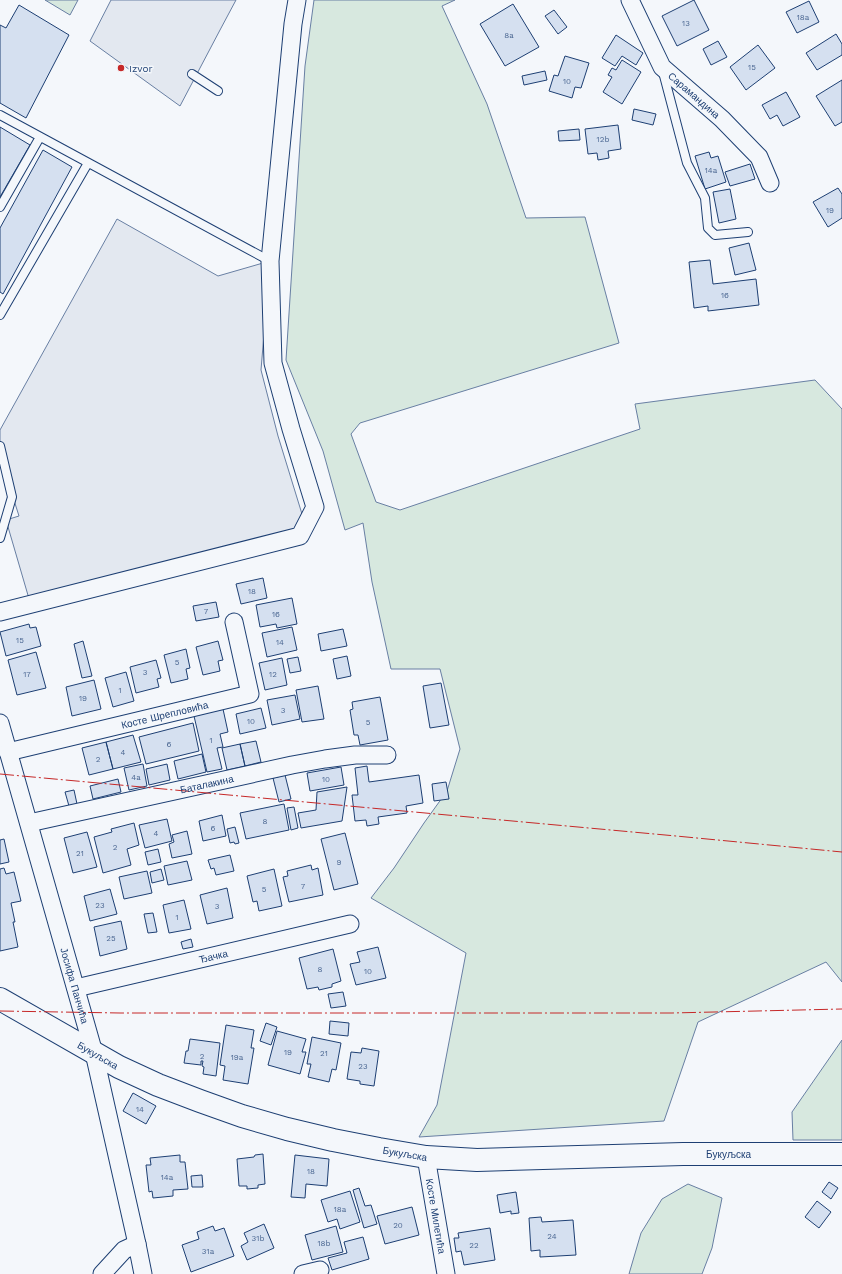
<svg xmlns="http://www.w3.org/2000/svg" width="842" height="1274" font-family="'Work Sans',sans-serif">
<rect width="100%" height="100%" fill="#f4f7fb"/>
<path fill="#d7e8df" stroke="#687fa3" d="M45,0H78L70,15Z
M314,0H455L442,6L487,104L526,218L585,217L619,343L360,423L351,434L376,502L400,510L640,429L635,404L815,380L842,409V982L826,962L698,1022L664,1121L419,1137L437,1105L466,953L371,898L394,868L424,823L447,791L460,749L440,669H391L372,582L363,523L345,530L323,451L286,360L305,66Z
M842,1040V1140H793L792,1112Z
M688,1184L722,1198L712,1248L702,1274H629L641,1233L662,1199Z"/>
<path fill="#e3e8f0" stroke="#687fa3" d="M111,0H236L220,30L180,106L90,41Z
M117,219L218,276L270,261L261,370L278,436L302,514L287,542L32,609L6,520L19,516L0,456V430Z"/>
<path fill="#d5e0f0" stroke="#1d3f73" d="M694,0L709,30L677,46L662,16Z
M809,1L819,22L797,33L786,12Z
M513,4L539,47L505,66L480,24Z
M19,5L69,35L26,118L0,103V25L6,28Z
M554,10L567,27L558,34L545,16Z
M836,34L842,44V55L817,70L806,53Z
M616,35L643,53L636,65L622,56L615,66L602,58Z
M718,41L727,57L711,65L703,49Z
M758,45L775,68L746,90L730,67Z
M565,56L589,63L581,88L575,87L572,98L549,91L554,75L558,76Z
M622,60L641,72L622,104L603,92L612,77L608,75L612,68L616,70Z
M545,71L547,80L524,85L522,76Z
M842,80V122L835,126L816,96Z
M786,92L800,117L783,126L777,115L770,119L762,105Z
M634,109L656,114L653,125L632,120Z
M618,125L621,149L608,151L609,158L598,160L597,153L588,154L585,129Z
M0,127L30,145L0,197Z
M579,129L580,140L559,141L558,131Z
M43,150L72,167L3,294L0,292V228Z
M709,152L711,158L718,156L726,182L705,189L695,156Z
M750,164L755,179L730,186L725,172Z
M838,188L842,194V218L828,227L813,202Z
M730,189L736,219L719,223L713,192Z
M749,243L756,270L735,275L729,248Z
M710,260L713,284L756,279L759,305L708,311V306L694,308L689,262Z
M263,578L267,598L241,604L236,584Z
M292,598L297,624L277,628L276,624L260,627L256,605Z
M216,602L219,617L196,621L193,606Z
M29,624L30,628L36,627L41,646L6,656L0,632Z
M292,627L297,650L267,657L262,633Z
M343,629L347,646L321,651L318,634Z
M83,641L92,676L82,678L74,644Z
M218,641L223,660L218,661L220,671L203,675L196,647Z
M186,649L190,668L186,669L188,679L171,683L164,655Z
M36,652L46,688L17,695L8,660Z
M347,656L351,676L337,679L333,659Z
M298,657L301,671L290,673L287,659Z
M282,658L287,685L265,690L259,663Z
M156,660L161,678L157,679L159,687L136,693L130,667Z
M126,672L134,701L113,707L105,678Z
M94,680L101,709L72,716L66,687Z
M441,683L449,725L430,728L423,686Z
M318,686L324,719L302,722L296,690Z
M295,695L300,719L272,725L267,700Z
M380,697L388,740L360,745L358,735H354L350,710L353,709L352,702Z
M261,708L266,728L240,734L236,714Z
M223,709L228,732L220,734L223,747L217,748L222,769L207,772L194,716Z
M193,723L199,751L146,764L139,737Z
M133,735L141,762L113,769L106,742Z
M256,741L261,762L245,766L240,744Z
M106,742L113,769L89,775L82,748Z
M240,744L245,766L227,770L222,748Z
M202,754L206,772L178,779L174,761Z
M143,764L147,786L129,790L124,768Z
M167,764L170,780L149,785L146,769Z
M367,766L369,782L419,775L423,803L406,806L407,813L378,817L379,824L367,826L366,820L355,821L352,795H358L355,768Z
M341,767L344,785L310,791L307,773Z
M285,775L291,799L279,802L273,778Z
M118,779L121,792L93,799L90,786Z
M446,782L449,799L434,801L432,784Z
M347,787L342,821L301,828L298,813L316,810L317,792Z
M74,790L77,804L69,806L65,792Z
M284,804L289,830L246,839L240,813Z
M294,807L298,828L291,830L287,808Z
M222,815L226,836L203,841L199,821Z
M167,819L172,841L145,848L139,825Z
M134,823L139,845L127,849L131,865L103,873L94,837L112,832L111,829Z
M235,827L239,843L235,844L234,842L230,843L227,829Z
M187,831L192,854L172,858L169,844L174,842L172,835Z
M87,832L97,867L73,873L64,838Z
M345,833L358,884L334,890L321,839Z
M4,839L9,862L0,864V840Z
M158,849L161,862L148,865L145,852Z
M230,855L234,871L216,875L214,868L211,869L208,860Z
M187,861L192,880L168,885L164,866Z
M311,865L312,870L318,868L323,895L289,902L283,877L288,876L287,871Z
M4,868L6,874L14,872L21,901L11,903L15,922H13L18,947L0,951V869Z
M161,869L164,880L152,883L150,872Z
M274,869L282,906L259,911L257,901L253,902L247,876Z
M147,871L152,893L124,899L119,877Z
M227,888L233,918L207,924L200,895Z
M110,889L117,914L90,921L84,896Z
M184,900L191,929L169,933L163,905Z
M153,913L157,932L148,933L144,914Z
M121,921L127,949L100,956L94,927Z
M191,939L193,947L183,949L181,942Z
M378,947L386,978L356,985L350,964L360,962L357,952Z
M333,949L341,981L332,984V987L319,990L318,987L307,989L299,958Z
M343,992L346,1006L331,1008L328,994Z
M330,1021L349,1023L348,1036L329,1034Z
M266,1023L277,1027L271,1045L260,1041Z
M226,1025L254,1030L251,1048H254L248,1084L223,1080L225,1066L220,1065Z
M277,1031L306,1039L302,1052H306L300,1074L268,1065Z
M312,1037L341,1043L336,1070L332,1069L329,1082L308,1077L311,1064H307Z
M190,1039L220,1043L216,1076L203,1074L204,1067L202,1066L203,1061H201V1065L184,1063L186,1051H188Z
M362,1048L379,1051L374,1086L360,1084V1081L347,1079L351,1052L361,1053Z
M133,1093L156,1106L146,1124L123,1111Z
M263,1154L265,1184L258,1185V1188L247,1189V1186H239L237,1159L254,1157L255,1155Z
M180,1155V1162H185L188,1189L173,1190V1196L153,1198L152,1191L149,1192L146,1165H151L150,1158Z
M295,1155L329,1159L327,1186L306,1184L305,1198L291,1197Z
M202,1175L203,1187H192L191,1176Z
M829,1182L838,1188L831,1199L822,1192Z
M359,1188L365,1206L371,1205L377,1224L364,1228L353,1190Z
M350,1191L360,1222L340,1229L337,1219L328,1222L321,1200Z
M516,1192L519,1213L511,1214V1211L500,1213L497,1195Z
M817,1201L831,1212L819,1228L805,1217Z
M412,1207L419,1235L385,1244L377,1216Z
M541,1217L542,1222L573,1220L576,1255L540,1257V1250L531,1251L529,1218Z
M264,1224L274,1248L247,1260L241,1246L248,1242L244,1233Z
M213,1226L215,1231L224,1228L234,1256L191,1272L182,1245L199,1239L197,1232Z
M336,1226L343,1252L312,1260L305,1235Z
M490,1228L495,1260L464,1265L461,1251L456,1252L454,1238H459L458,1233Z
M363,1237L369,1259L332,1270L328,1258L347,1253L344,1242Z"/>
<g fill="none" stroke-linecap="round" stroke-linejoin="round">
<defs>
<path id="lane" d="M663,72L687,163L705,198L708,228L715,235L748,232
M192,74L218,91
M0,115L270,261
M0,207L40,137
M0,315L88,163
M0,446L12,497L0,538"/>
<g id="street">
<path id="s1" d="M630,0L662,67L722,119L759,157L770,183"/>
<path d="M0,612L300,536L315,507L291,429L273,363L270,261L293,24L297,0"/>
<path id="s2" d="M0,723L94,1053L137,1244L143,1274"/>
<path id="s3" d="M8,752L250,694L234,622"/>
<path id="s4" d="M29,823L292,765L325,759L355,755H387"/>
<path id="s5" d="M76,988L350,924"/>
<path id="s6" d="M426,1157L446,1274"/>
<path d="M102,1274L124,1250L137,1244"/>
<path d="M303,1274L320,1270"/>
</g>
<g id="secondary">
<path id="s7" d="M0,999L119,1067L158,1085L200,1101L242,1116L287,1129L333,1140L379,1149L426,1157L477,1160L683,1154H842"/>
</g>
</defs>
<use href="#lane" stroke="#1d3f73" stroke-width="10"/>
<use href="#street" stroke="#1d3f73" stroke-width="19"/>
<use href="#secondary" stroke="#1d3f73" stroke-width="24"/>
<use href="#lane" stroke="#f4f7fb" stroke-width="8"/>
<use href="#street" stroke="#f4f7fb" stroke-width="17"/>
<use href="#secondary" stroke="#f4f7fb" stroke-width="22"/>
<path stroke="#c62828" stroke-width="1" stroke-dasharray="14 3 2 3" stroke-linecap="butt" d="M0,774L676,836L842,852
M0,1011L120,1013H672L842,1009"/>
</g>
<circle fill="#c62828" stroke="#f4f7fb" stroke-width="1.5" cx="121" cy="68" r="4"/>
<g text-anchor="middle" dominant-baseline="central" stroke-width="3" stroke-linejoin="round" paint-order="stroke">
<g font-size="8" fill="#4b6792">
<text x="803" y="17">18a</text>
<text x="686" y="23">13</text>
<text x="509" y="35">8a</text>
<text x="752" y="67">15</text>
<text x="567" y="81">10</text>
<text x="603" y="139">12b</text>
<text x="711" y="170">14a</text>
<text x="830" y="210">19</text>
<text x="725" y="295">16</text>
<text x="252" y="591">18</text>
<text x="206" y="611">7</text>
<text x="276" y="614">16</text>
<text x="20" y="640">15</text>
<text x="280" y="642">14</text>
<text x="177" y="662">5</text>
<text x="145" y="672">3</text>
<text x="27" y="674">17</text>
<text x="273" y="674">12</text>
<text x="120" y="690">1</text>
<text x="83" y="698">19</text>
<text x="283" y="710">3</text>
<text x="251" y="721">10</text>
<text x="368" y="722">5</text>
<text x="211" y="740">1</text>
<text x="169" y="744">6</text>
<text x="123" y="752">4</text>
<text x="98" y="759">2</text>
<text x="136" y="777">4a</text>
<text x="326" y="779">10</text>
<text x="265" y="821">8</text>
<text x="213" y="828">6</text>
<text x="156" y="833">4</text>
<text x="115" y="847">2</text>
<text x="80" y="853">21</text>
<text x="339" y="862">9</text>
<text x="303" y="886">7</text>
<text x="264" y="889">5</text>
<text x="100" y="905">23</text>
<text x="217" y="906">3</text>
<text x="177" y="917">1</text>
<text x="111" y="938">25</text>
<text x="320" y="969">8</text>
<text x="368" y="971">10</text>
<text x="288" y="1052">19</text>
<text x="324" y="1053">21</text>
<text x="202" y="1056">2</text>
<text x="237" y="1057">19a</text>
<text x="363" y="1066">23</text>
<text x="140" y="1109">14</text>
<text x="311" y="1171">18</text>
<text x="167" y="1177">14a</text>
<text x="340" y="1209">18a</text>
<text x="398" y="1225">20</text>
<text x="552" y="1236">24</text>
<text x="258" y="1238">31b</text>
<text x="324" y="1243">18b</text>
<text x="474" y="1245">22</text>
<text x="208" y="1251">31a</text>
</g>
<g font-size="10" fill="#1d3f73" stroke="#f4f7fb" text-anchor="start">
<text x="129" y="68">Izvor</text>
</g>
<g font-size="10" fill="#1d3f73" stroke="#f4f7fb">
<text stroke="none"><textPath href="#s1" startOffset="117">Сарамандина</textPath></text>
<text stroke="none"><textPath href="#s3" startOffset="161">Косте Шрепловића</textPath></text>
<text stroke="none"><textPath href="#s4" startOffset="182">Баталакина</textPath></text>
<text stroke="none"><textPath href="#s5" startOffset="141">Ђачка</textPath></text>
<text stroke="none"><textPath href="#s2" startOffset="273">Јосифа Панчића</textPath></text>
<text stroke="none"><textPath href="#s7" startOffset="113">Букуљска</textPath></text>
<text stroke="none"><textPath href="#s7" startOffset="437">Букуљска</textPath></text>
<text stroke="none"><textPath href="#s7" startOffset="761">Букуљска</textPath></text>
<text stroke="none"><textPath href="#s6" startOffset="60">Косте Милетића</textPath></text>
</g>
</g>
</svg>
